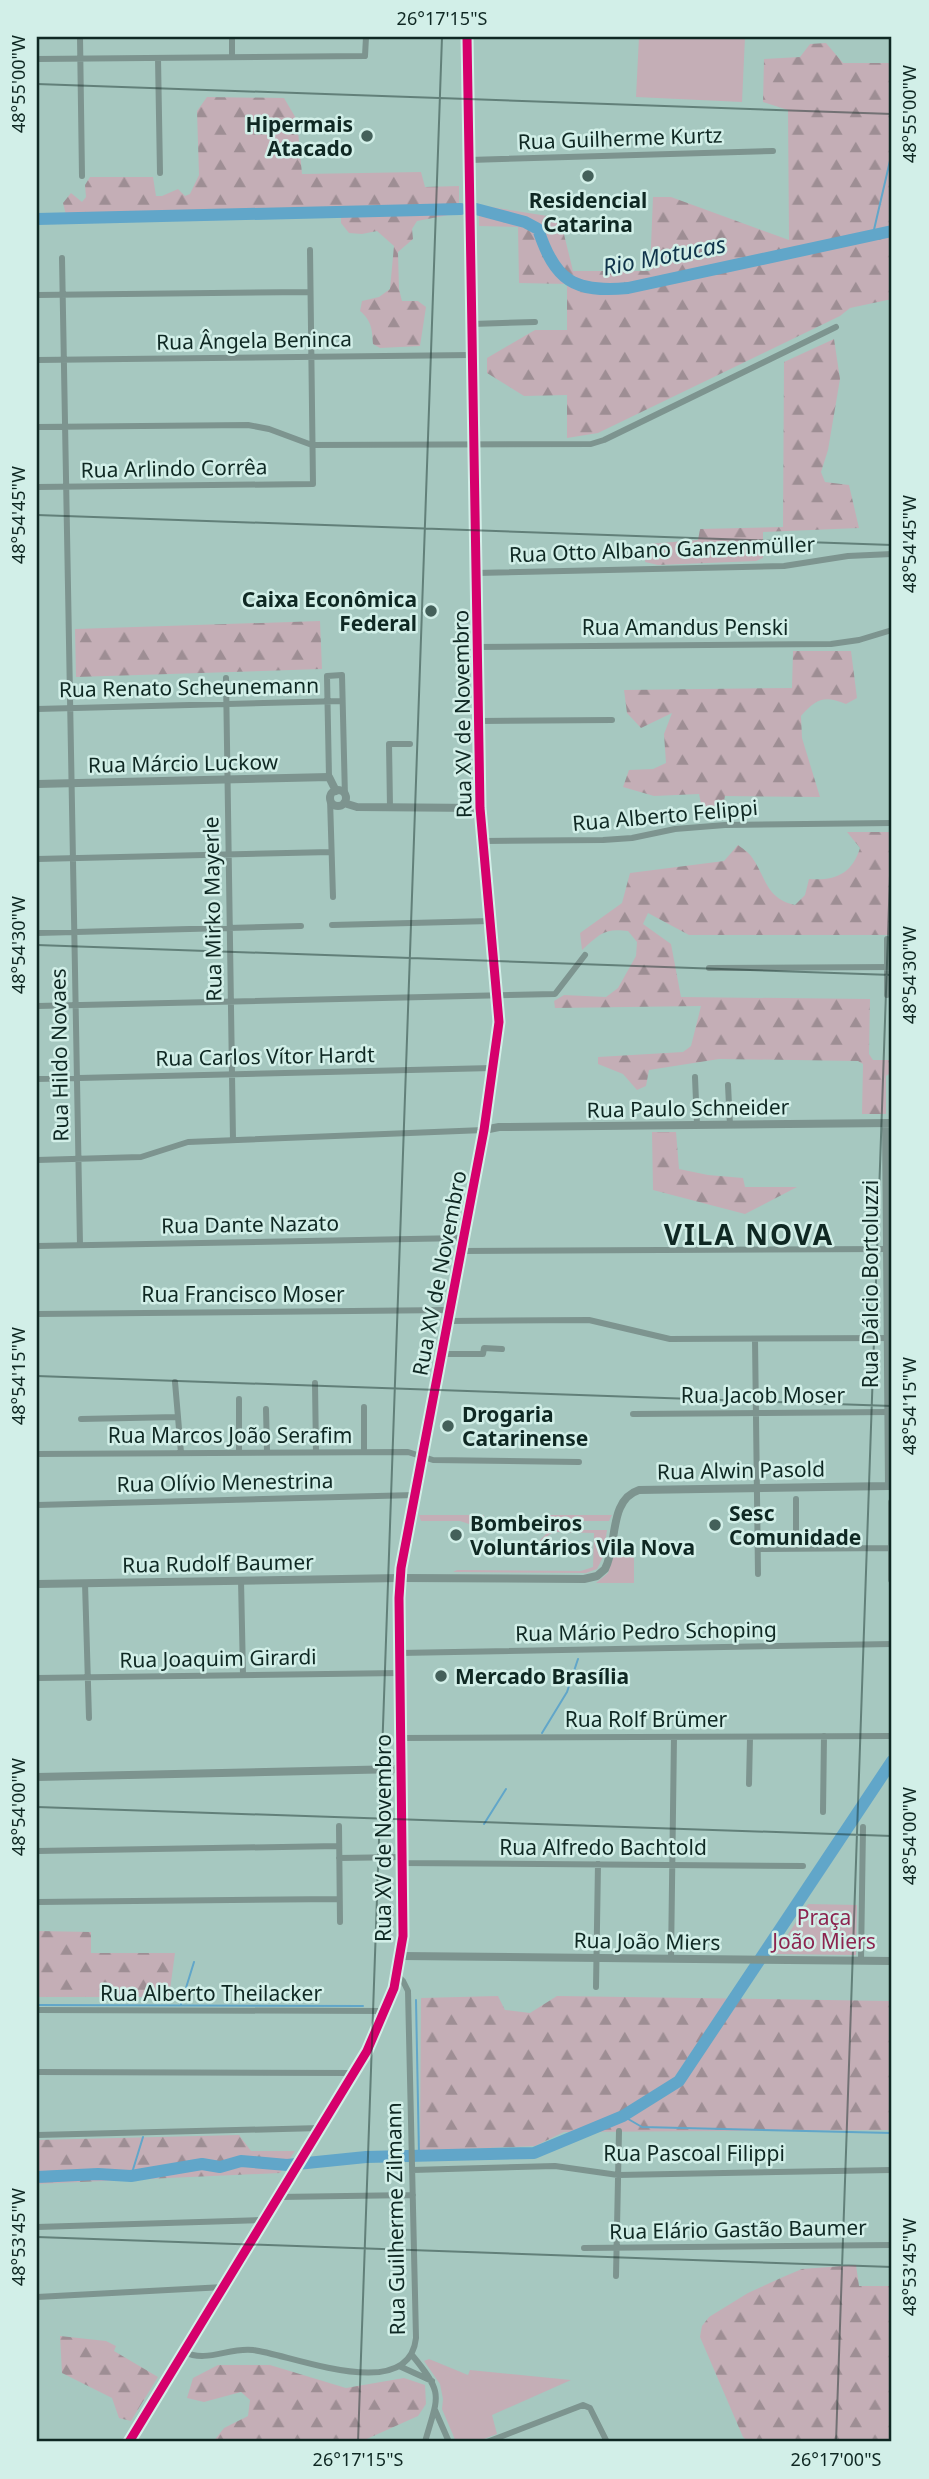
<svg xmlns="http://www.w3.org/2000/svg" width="929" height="2479" font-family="'Noto Sans',sans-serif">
<defs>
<pattern id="forest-firs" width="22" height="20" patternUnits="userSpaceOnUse" patternTransform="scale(1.75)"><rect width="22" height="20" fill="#c4aeb6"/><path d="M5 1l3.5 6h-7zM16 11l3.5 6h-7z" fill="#9e8e94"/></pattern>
</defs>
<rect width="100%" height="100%" fill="#a6c8c0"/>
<path fill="#c4aeb6" d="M639,37H745L742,102L636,97Z
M419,1515H484V1529L460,1521H421Z
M549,1515H612L609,1521H549Z
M555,1530H607L603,1557L597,1569L586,1573L453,1572L457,1570L581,1571L593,1567L594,1533L556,1532L550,1534L537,1546H513V1542L537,1543L549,1531Z
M616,1546H634V1583H596L608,1573Z
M808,1904L857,1905L856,1955L775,1954Z
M429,2359L468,2375L470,2370L571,2380L492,2415L497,2434L476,2442H456L442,2409L443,2399L440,2384L424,2361Z"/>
<path fill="url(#forest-firs)" d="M826,43L843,63H892V299L850,308L840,316L598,433L567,438V395L524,396L487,373V358L535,330H567V284L519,283L518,227L479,226V205L560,218L573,271H650L653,197H671L789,240L788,110L763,102L764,59L800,57L810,44Z
M207,97L284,98L297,120L302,174L421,172L425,187L459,186V213L417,221L412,229L413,239L398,252L399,289L402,301H418L426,307L420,346L380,348L373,344C372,330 372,321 360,311L362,301L379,297L390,289L394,246L377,231L362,234L349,233L341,223V216L68,223L63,203L71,193L82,202L86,197L85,185L90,177H153L156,196H162L178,189L185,196L190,194L199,175L197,111Z
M834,339L840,379L828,450L821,472L825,482L849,485L859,528L763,532V558L756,561L658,565L645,562L648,544L698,540L700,529L783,527L784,362Z
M320,621L322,669L76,677L75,629Z
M793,651H851L857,698L846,704C824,695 816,699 801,716L802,738L820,797L725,796L723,805L713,815L702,808L699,794L654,796L623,787L629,770L653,769L666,763L664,734L672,713L641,728L627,713L624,690L792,688Z
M847,832H892V935H689L648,913L643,924L671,944L681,997L870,999L869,1054L873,1060H892V1072L886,1076V1114H862L863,1064L858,1061L719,1059L649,1070L646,1086L637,1090L623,1074L598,1064V1057L683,1052L691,1046L701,1006L555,1008L554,1001L564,995L606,997L618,988L636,956L637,942L628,931C604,928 600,934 582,950L580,933L622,903L630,873L724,861L738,845C742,848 748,852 751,856C767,878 765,898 795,905L805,895L809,879C835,881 852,874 860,848Z
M652,1132H676L679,1169L708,1175L743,1178L745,1187H797L745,1214L653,1190Z
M37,1931L91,1932V1953H175L169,1997H37Z
M498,1996L505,2010L530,2013L557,1996L892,2001V2130L564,2132L535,2146L420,2151L421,1998Z
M239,2135L251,2151H295L280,2173L37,2184V2140Z
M856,2265L859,2286H892V2442H749L743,2437L700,2337L702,2326L709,2317L748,2293L783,2277L802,2269Z
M60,2336L106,2341L116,2346L114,2351L158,2377L131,2421L119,2418L112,2398L62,2373Z
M218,2365H270L346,2388L404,2378L425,2385L426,2404L418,2416L360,2442H213L224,2428L248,2416L250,2400L241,2392L204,2402L187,2398L193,2378Z"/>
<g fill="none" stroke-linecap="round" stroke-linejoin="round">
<path stroke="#61a6c9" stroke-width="2" d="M873,234L892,152
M542,1733L567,1692L578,1659
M484,1824L506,1789
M416,2000L419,2155
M181,2004L194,1962
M37,2005L363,2006
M623,2116L642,2127L892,2133
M131,2176L143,2137"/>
<path stroke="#61a6c9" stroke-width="12" d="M476,209L525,222L538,229C555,281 574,293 628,288L892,231
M37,219L461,209
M37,2177L98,2174L131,2176L202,2164L220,2167L241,2161L287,2165L366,2157L534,2153L623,2116L679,2081L892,1761"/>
<path stroke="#7d948f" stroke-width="6" d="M80,37L82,176
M232,57V37
M158,58L160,173
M37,59L365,56L366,37
M469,160L773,151
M62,258L80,1245
M37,295L310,292
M472,324L535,322
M37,360L472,355
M37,427L248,425L269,429L312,445L591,444L604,440L836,327
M37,487L313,484L310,250
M476,573L784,566L848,556L892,554
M477,647L831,644L859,640L892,630
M226,678L233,1140
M37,709L342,701
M478,721L612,720
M329,777L327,676L342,675L345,797
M330,799L333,897
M390,807L389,744H410
M483,841L603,840L632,838L675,829L725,825L892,823
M37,859L331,852
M332,925L490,921
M37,933L301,926
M709,968L892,967
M887,995V939
M37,1006L555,994L585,955
M695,1077L697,1125
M37,1079L493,1068
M728,1085L730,1125
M37,1160L141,1157L188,1142L484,1130
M37,1246L463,1238
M461,1251L892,1249
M37,1314L450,1310
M448,1321L589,1320L670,1339L892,1338
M755,1339L758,1574
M441,1354H483L484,1348L502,1349
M175,1382L178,1417
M315,1383L316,1452
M239,1399V1452
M266,1409L267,1452
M633,1414L890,1412
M81,1419L178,1417L181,1453
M364,1451V1407
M37,1454L408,1452L433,1460L579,1462
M796,1499V1548
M891,1502V1580
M37,1505L415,1495
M758,1549L892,1548
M241,1580L243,1675
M85,1583L89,1718
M399,1653L892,1644
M37,1678L400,1673
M401,1738L892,1736
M749,1784L750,1737
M823,1812L824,1736
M339,1826L340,1922
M37,1851L339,1846
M339,1858L403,1857
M403,1863L803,1866
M37,1902L339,1899
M671,1959L674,1737
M861,1960L863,1827
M596,1987L598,1864
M37,2010L386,2011
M37,2072L355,2073
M37,2135L321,2128
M412,2170L555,2166L618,2175L892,2170
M279,2197L413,2195
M37,2227L265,2220
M584,2248L892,2245
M616,2276L619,2131
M37,2297L224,2287
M184,2352C207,2363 229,2347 253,2350C292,2355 409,2405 416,2338L408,1991L403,1981L397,1975
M412,2355C445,2395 438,2395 425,2442
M399,2366L432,2381
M435,2410L449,2442
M487,2442L583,2405L590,2408L607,2442"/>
<path stroke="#7d948f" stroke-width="8" d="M37,784L329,777L336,791
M330 798a8 8 0 1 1 16 0a8 8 0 1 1-16 0Z
M344,803L357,807L480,808
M484,1130L499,1127L892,1123
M37,1584L400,1578L584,1579L597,1576L605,1569C618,1545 608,1500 639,1490L889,1486L886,1123
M37,1777L401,1769
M401,1956L892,1961"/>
<path stroke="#738d89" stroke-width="10" d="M129,2442L367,2051L394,1988L403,1936L399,1598L401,1568L484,1130L499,1022L480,808L467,37"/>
<defs>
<path id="cycleway" d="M129,2442L367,2051L394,1988L403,1936L399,1598L401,1568L484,1130L499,1022L480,808L467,37"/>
</defs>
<use href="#cycleway" stroke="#d2efe8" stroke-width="13"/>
<use href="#cycleway" stroke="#d6006c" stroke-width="9"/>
</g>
<path fill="none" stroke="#0f2823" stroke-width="2" stroke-opacity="0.45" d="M37,84L892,114M37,515L892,545M37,945L892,975M37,1376L892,1406M37,1807L892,1836M37,2237L892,2267M358,2442L442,37M836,2442L892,818"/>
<g fill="#44605a" stroke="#d2efe8" stroke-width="2.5">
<circle cx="367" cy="136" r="7"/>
<circle cx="588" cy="176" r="7"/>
<circle cx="431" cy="611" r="7"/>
<circle cx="448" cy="1426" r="7"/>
<circle cx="715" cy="1525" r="7"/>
<circle cx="456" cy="1535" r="7"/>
<circle cx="441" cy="1676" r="7"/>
</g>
<g text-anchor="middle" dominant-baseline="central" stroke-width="5" stroke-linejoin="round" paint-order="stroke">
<g font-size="21" font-weight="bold" fill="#0f2823" stroke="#d2efe8" text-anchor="start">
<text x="353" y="124" text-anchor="end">Hipermais<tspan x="353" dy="24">Atacado</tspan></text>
<text x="588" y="200" text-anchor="middle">Residencial<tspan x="588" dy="24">Catarina</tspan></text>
<text x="417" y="599" text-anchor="end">Caixa Econômica<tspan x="417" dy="24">Federal</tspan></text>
<text x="462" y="1414">Drogaria<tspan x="462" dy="24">Catarinense</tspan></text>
<text x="729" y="1513">Sesc<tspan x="729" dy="24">Comunidade</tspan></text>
<text x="470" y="1523">Bombeiros<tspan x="470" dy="24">Voluntários Vila Nova</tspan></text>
<text x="455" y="1676">Mercado Brasília</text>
</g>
<g font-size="21" fill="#0f2823" stroke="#d2efe8">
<text transform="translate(620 138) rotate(-2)">Rua Guilherme Kurtz</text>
<text transform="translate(254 340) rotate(-1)">Rua Ângela Beninca</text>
<text transform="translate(174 468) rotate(-1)">Rua Arlindo Corrêa</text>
<text transform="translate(662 549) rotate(-2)">Rua Otto Albano Ganzenmüller</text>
<text x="685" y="627">Rua Amandus Penski</text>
<text transform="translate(189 687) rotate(-1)">Rua Renato Scheunemann</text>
<text transform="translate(462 714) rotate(-91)">Rua XV de Novembro</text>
<text transform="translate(183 763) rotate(-1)">Rua Márcio Luckow</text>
<text transform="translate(665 815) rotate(-5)">Rua Alberto Felippi</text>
<text transform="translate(212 909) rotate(-91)">Rua Mirko Mayerle</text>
<text transform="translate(59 1055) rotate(-91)">Rua Hildo Novaes</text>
<text transform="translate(265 1056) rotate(-1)">Rua Carlos Vítor Hardt</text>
<text transform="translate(688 1108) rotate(-1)">Rua Paulo Schneider</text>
<text transform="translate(250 1224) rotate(-1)">Rua Dante Nazato</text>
<text transform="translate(439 1273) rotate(-79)">Rua XV de Novembro</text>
<text transform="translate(870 1284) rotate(-90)">Rua Dálcio Bortoluzzi</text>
<text x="243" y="1294">Rua Francisco Moser</text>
<text x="763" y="1395">Rua Jacob Moser</text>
<text x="230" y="1435">Rua Marcos João Serafim</text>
<text transform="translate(741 1470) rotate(-1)">Rua Alwin Pasold</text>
<text transform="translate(225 1482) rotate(-1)">Rua Olívio Menestrina</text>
<text transform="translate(218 1563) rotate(-1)">Rua Rudolf Baumer</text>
<text transform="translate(646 1631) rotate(-1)">Rua Mário Pedro Schoping</text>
<text transform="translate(218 1658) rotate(-1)">Rua Joaquim Girardi</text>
<text x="646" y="1719">Rua Rolf Brümer</text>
<text transform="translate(383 1838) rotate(-90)">Rua XV de Novembro</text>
<text x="603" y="1847">Rua Alfredo Bachtold</text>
<text transform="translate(647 1941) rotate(1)">Rua João Miers</text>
<text x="211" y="1993">Rua Alberto Theilacker</text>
<text x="694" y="2153">Rua Pascoal Filippi</text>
<text transform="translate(395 2219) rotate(-91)">Rua Guilherme Zilmann</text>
<text transform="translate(738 2229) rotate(-1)">Rua Elário Gastão Baumer</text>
</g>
<g font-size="21" fill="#8c244f" stroke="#d2efe8">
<text x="824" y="1917">Praça<tspan x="824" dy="24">João Miers</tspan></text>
</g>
<g font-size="23" font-style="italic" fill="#10344b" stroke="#d2efe8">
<text transform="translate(664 255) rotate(-11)">Rio Motucas</text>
</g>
<g font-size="28" font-weight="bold" letter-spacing="2" fill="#0f2823" stroke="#d2efe8">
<text x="749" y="1234">VILA NOVA</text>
</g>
</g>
<rect width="929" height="2479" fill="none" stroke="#d2efe8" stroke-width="77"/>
<rect x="38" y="38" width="852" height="2402" fill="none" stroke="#0f2823" stroke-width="2.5"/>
<g font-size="18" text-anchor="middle" fill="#0f2823">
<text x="442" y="25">26°17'15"S</text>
<text transform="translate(19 84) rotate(-90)" y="6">48°55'00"W</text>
<text transform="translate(910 114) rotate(-90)" y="6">48°55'00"W</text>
<text transform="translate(19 515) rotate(-90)" y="6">48°54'45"W</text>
<text transform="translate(910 544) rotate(-90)" y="6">48°54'45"W</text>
<text transform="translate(19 945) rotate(-90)" y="6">48°54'30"W</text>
<text transform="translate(910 975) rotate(-90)" y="6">48°54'30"W</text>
<text transform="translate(19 1376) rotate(-90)" y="6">48°54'15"W</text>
<text transform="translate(910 1406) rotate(-90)" y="6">48°54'15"W</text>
<text transform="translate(19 1807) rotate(-90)" y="6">48°54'00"W</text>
<text transform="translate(910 1836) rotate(-90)" y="6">48°54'00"W</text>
<text transform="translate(19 2237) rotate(-90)" y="6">48°53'45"W</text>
<text transform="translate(910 2267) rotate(-90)" y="6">48°53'45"W</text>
<text x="358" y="2466">26°17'15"S</text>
<text x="836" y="2466">26°17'00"S</text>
</g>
</svg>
